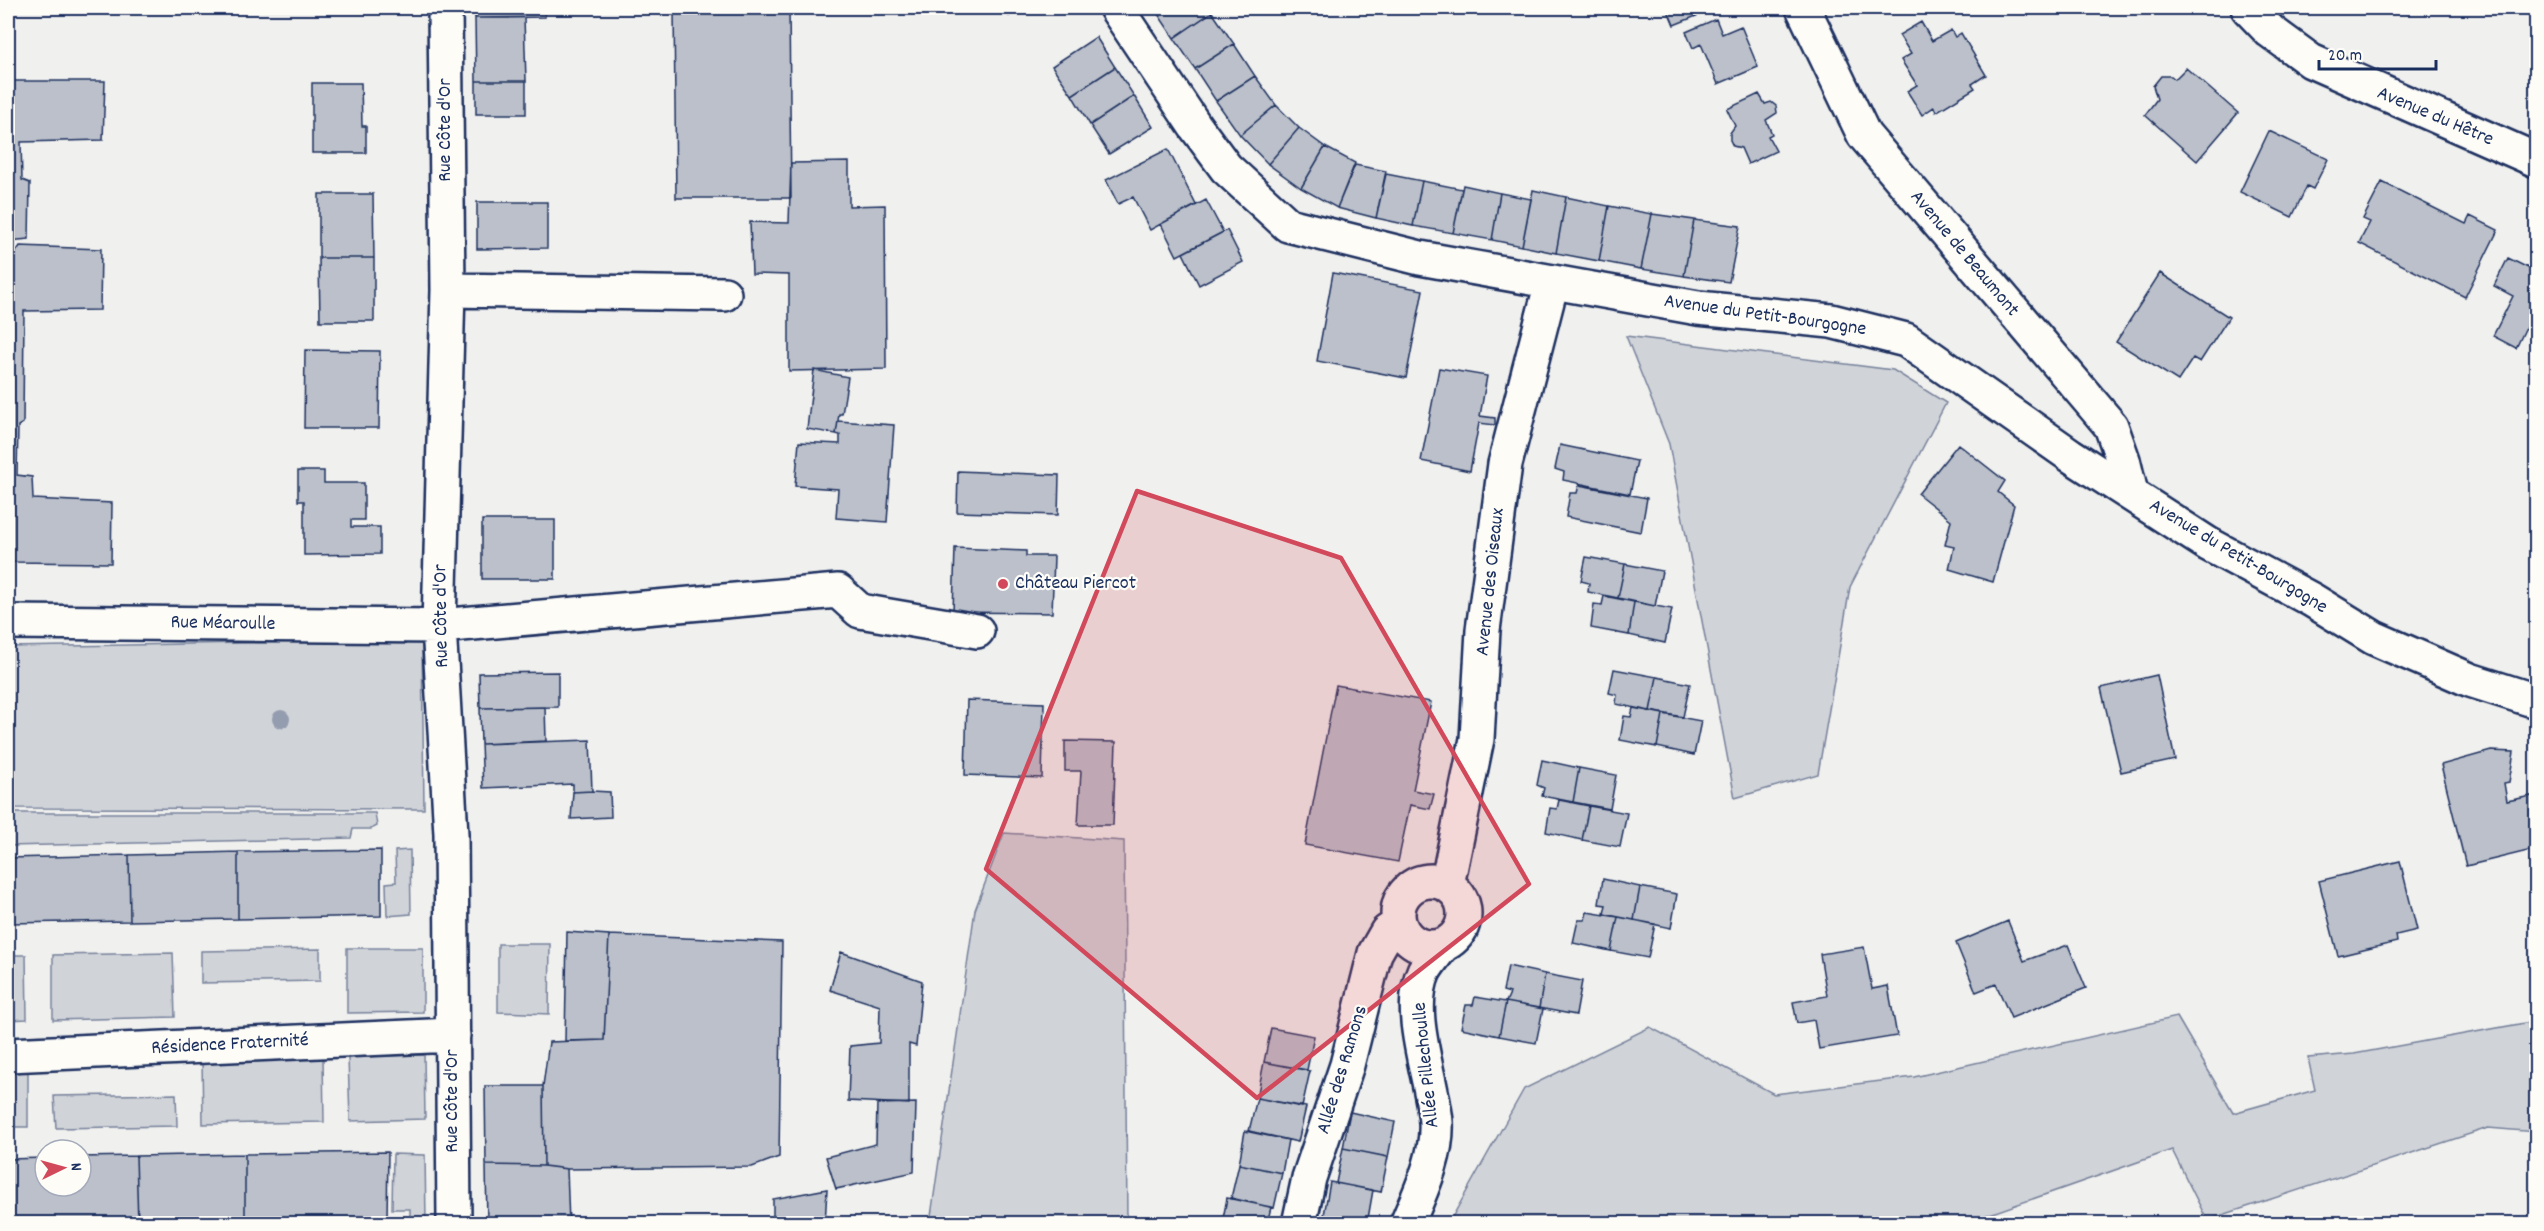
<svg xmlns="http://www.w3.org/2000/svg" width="2544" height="1231" font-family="Dekko,sans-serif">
<rect width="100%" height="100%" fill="#f0f0ee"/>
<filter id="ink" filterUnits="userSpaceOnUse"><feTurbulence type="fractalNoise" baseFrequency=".0167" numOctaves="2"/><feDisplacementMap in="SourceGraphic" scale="12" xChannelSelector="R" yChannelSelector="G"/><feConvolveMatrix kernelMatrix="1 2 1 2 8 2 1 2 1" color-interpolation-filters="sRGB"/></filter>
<g filter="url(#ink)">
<path fill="#d0d3d8" stroke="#76819b" stroke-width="1.5" d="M1626,336L1893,370L1946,403L1850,587L1818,774L1735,798L1669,444Z
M422,640L424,809L8,808V647Z
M8,813H375L377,826L371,829H353L351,838L8,846Z
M1004,833L1124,841L1127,1223H930L975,910Z
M410,850L411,914L387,916L386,883L396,882L395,851Z
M498,944H550L549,1014L498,1012Z
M347,948H423V1012L347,1013Z
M320,949V981L201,983V951Z
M173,953L175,1017L53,1020V955Z
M8,955H26L27,1019L8,1020Z
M2177,1017L2233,1113L2315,1090L2308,1058L2354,1054L2536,1021V1132L2488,1128L2207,1220L2172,1150L1964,1223H1449L1524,1089L1650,1027L1774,1094L1914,1077Z
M424,1055L425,1119L350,1121L348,1057Z
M323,1057L324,1122L203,1124L202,1060Z
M8,1063H28V1127H8Z
M176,1094L177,1126L56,1128L54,1096Z
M393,1154L425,1155L426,1223H410V1209H392Z"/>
<path fill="#bbc0ca" stroke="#1b2f5e" stroke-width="1.5" d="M475,8H544L545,17L475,18Z
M674,8H789L791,198H676Z
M1004,8H1025L1009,16Z
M1154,8H1209L1212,12L1174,38Z
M1667,8H1716L1674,25Z
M2522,8H2536V23Z
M1212,12L1234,44L1195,69L1174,38Z
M475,18H524L526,81H476Z
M1716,19L1722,34L1741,26L1758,67L1718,84L1701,44L1693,48L1686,32Z
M1921,22L1932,41L1951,30L1955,37L1961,33L1986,75L1972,84L1975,88L1936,112L1934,107L1922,115L1907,91L1917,85L1901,60L1911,54L1899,35Z
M1096,37L1115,67L1072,95L1052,66Z
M1234,44L1255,76L1216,101L1195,69Z
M1115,67L1134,96L1090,125L1072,95Z
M2186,68L2238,113L2197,161L2145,115L2157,99L2153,86L2161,76H2171L2175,79Z
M1255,76L1276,105L1240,135L1216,101Z
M8,81H105L103,140L21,142L22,180L30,183L29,239L8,241Z
M476,81H526V114H476Z
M312,83H361L362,126H366V153H312Z
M1759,94L1765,104L1771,102L1776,106L1777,113L1766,120L1772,134L1768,136L1776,151L1748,164L1741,148L1733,146L1730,140V133L1735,126L1727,109Z
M1134,96L1153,127L1109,154L1090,125Z
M1276,105L1299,128L1268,164L1240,135Z
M1299,128L1325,147L1301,188L1268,164Z
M2269,131L2328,159L2313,189L2307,186L2292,217L2240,192Z
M1325,147L1355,163L1337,208L1301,188Z
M1168,149L1196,205L1150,230L1133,197L1118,204L1106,180Z
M849,162V206L885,205L886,369L789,371V275L752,274L750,222L789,223L791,163Z
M1355,165L1386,171L1376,218L1337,208Z
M1386,174L1422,181L1413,226L1376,218Z
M1422,181L1462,189L1453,233L1413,226Z
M2382,182L2466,224L2470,216L2498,230L2465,297L2359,243L2370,222L2363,219Z
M1463,185L1500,193L1492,240L1453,233Z
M1533,190L1566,197L1556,253L1522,246Z
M1500,193L1531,199L1522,246L1492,240Z
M319,194H373L374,258H319Z
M1566,197L1609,206L1599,261L1556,253Z
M1206,200L1223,232L1177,256L1161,224Z
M477,202H547V248L477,249Z
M1609,206L1652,214L1641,269L1599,261Z
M1652,214L1694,220L1684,276L1641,269Z
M1694,220L1740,226L1729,282L1684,276Z
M1227,230L1243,262L1199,285L1183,253Z
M20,246L101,249L100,310L24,311L23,423L18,426L17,475L32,477L33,499L112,503L111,563L8,562V252H16Z
M319,258H374V321H320Z
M2508,258L2528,268L2530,263L2536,266V330L2527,325L2516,348L2493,336L2513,296L2494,286Z
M1333,273L1423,290L1406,378L1317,361Z
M2160,273L2229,317L2200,362L2193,358L2178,381L2116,342Z
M305,350L380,351L379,428H304Z
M1439,368L1487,376L1480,416L1495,418V425L1479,423L1470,471L1421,461Z
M814,370L848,377L842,414H839L836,434L807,429Z
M838,421L894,425L887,522L836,518L838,489L795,486L799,442L840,444V435L836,434Z
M1958,444L2005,481L1998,492L2014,505L1993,582L1949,569L1954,547L1945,545L1951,520L1918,494Z
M1560,445L1637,461L1630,494L1563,480L1564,472L1555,469Z
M298,471H324V483H364V520H351V527H380V554L304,555V501H298Z
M958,471L1059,475L1058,515L957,512Z
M1579,485L1647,498L1641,532L1566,517L1570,493H1577Z
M482,520H555V579H482Z
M955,548L1026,551V556H1054L1052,613L953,612Z
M1586,557L1625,564L1618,598L1588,592L1589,583L1581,581Z
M1625,564L1662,571L1655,606L1618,598Z
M1604,596L1634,602L1629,635L1591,628L1594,604L1602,605Z
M1634,602L1672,609L1665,643L1629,635Z
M1614,669L1657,677L1650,711L1616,704L1617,695L1609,693Z
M558,672V707L480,708L479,673Z
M2157,675L2175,760L2121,772L2101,688Z
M1657,677L1690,684L1683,717L1650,711Z
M1336,685L1431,702L1413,790L1434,794L1430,809L1410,805L1398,862L1305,845Z
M967,700L1044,703L1042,778L965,775Z
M545,707L546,741L481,744L480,708Z
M1633,708L1663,714L1657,747L1620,740L1624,716L1631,717Z
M1663,714L1701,721L1694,755L1657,747Z
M590,740L592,791L573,792V784L483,788L481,744Z
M1065,741L1116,742L1113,825H1078L1081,771H1065Z
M2491,751L2514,752L2509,782L2504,783L2507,801L2536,795V849L2466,866L2441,765Z
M1542,760L1579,768L1573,802L1542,796L1544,788L1537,785Z
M1579,768L1616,775L1610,809L1573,802Z
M592,791L610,792L611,817L571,819L573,792Z
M1559,800L1589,806L1582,840L1546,832L1550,808L1557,809Z
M1589,806L1627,813L1620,847L1582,840Z
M381,850V916L238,919V852Z
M238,852V919L130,921L129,855Z
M129,855L130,921L8,923V858Z
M2400,861L2417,930L2396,935L2397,942L2338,956L2319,881Z
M1603,879L1640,887L1634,920L1604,914L1606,905L1599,904Z
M1640,887L1677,894L1671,928L1634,920Z
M1587,912L1618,917L1611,951L1573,943L1578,920H1585Z
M1618,917L1655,924L1648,958L1611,951Z
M2008,921L2024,961L2068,945L2086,988L2011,1018L1996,984L1976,992L1956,943Z
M567,932L609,935L604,1040L565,1041Z
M609,935L782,942L779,1157L752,1167L567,1169L544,1166L543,1086L549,1042L604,1040Z
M1864,947L1872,989L1888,986L1897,1036L1819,1049L1814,1020L1797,1023L1793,1002L1827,996L1820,954Z
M841,952L922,981L916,1046L909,1044V1104L848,1101L850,1046L879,1043L880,1006L830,990Z
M1508,966L1545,974L1539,1008L1506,1002L1510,993L1503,991Z
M1545,974L1582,981L1576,1015L1539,1008Z
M1475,997L1506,1002L1499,1036L1461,1028L1466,1005H1473Z
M1506,1002L1543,1009L1536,1043L1499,1036Z
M1271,1028L1314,1036L1307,1070L1264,1062Z
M1264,1062L1310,1071L1302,1107L1257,1098Z
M485,1086H543L544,1166L486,1165Z
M1257,1098L1306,1107L1298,1142L1249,1131Z
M916,1103L914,1172L836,1189L826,1157L876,1144L877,1104Z
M1350,1112L1395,1122L1388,1157L1343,1148Z
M1245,1131L1288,1140L1282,1173L1239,1164Z
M1343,1148L1388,1157L1381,1192L1336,1183Z
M388,1152L387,1218L245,1221V1154Z
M245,1154V1221L138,1223L136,1156Z
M136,1156L138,1223L8,1224V1159L45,1158V1186H81V1157Z
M1239,1164L1282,1173L1274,1208L1231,1198Z
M486,1165L544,1166L567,1169L569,1224H487Z
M1330,1182L1373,1190L1367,1224L1324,1215Z
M827,1189L825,1224H773V1199Z
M1227,1198L1271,1207L1267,1224H1222Z
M1324,1215L1365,1224H1322Z"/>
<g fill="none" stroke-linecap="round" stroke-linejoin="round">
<defs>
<path id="minor" d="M445,8L448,290L439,626L451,834L454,1224
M1116,8L1195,126L1226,168L1288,225L1420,258L1698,308L1831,321L1906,340L2070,455L2208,544L2312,600L2374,638L2470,680L2536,701
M1803,8L1864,135L2111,426L2123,460L2131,493
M2248,8L2270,31L2311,61L2536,160
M448,290L724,294
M8,622L439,626L838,591L860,611L977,631
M1398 914a33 33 0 1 1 66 0a33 33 0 1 1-66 0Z
M1447,885L1477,739L1483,630L1505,464L1552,282
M8,1055L453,1035
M1299,1224L1309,1178L1347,1065L1375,953L1387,932L1399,924
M1407,1224C1420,1192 1438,1157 1436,1122C1432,1077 1405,1013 1424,971C1429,962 1437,953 1443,945"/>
</defs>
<use href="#minor" stroke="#1b2f5e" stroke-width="38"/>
<use href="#minor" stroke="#fdfcf7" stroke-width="33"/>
</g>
<circle fill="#949caf" cx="281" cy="719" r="9"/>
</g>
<path fill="#d1495b" fill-opacity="0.2" stroke="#d1495b" stroke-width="4.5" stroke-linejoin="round" d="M1137,491L1341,558L1529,884L1257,1098L986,869Z"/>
<circle fill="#d1495b" stroke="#fdfcf7" stroke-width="2" cx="1003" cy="584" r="6"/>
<g text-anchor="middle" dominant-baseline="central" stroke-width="4.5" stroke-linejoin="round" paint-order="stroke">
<g font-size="20" fill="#1b2f5e" stroke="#fdfcf7">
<text transform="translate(2435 117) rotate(23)">Avenue du Hêtre</text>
<text transform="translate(446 130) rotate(-90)">Rue Côte d'Or</text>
<text transform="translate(1964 254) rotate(50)">Avenue de Beaumont</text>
<text transform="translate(1765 316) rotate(8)">Avenue du Petit-Bourgogne</text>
<text transform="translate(2238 557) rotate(31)">Avenue du Petit-Bourgogne</text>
<text transform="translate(1491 582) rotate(-84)">Avenue des Oiseaux</text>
<text transform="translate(442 616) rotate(-91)">Rue Côte d'Or</text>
<text transform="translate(223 624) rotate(1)">Rue Méaroulle</text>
<text transform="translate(230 1045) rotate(-3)">Résidence Fraternité</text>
<text transform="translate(1427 1065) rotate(-96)">Allée Pillechoulle</text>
<text transform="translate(1343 1070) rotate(-73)">Allée des Ramons</text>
<text transform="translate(453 1101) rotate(-90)">Rue Côte d'Or</text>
</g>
<g font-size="20" fill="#1b2f5e" stroke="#fdfcf7" text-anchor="start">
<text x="1015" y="584">Château Piercot</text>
</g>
</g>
<rect width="2544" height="1231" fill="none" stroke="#fdfcf7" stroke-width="30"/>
<rect x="15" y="15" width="2514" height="1201" fill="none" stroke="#1b2f5e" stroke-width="2" filter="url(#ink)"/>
<g transform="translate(63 1168) rotate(85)"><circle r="28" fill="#fdfcf7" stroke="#a3aaba" stroke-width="1.5"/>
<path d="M0-4.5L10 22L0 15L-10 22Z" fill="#d1495b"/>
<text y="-9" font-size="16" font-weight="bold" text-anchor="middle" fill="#1b2f5e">N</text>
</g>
<path d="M2319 60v9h117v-9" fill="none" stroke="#1b2f5e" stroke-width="3"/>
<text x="2328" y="60" font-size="18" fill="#1b2f5e" stroke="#fdfcf7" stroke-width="4.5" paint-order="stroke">20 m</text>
</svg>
